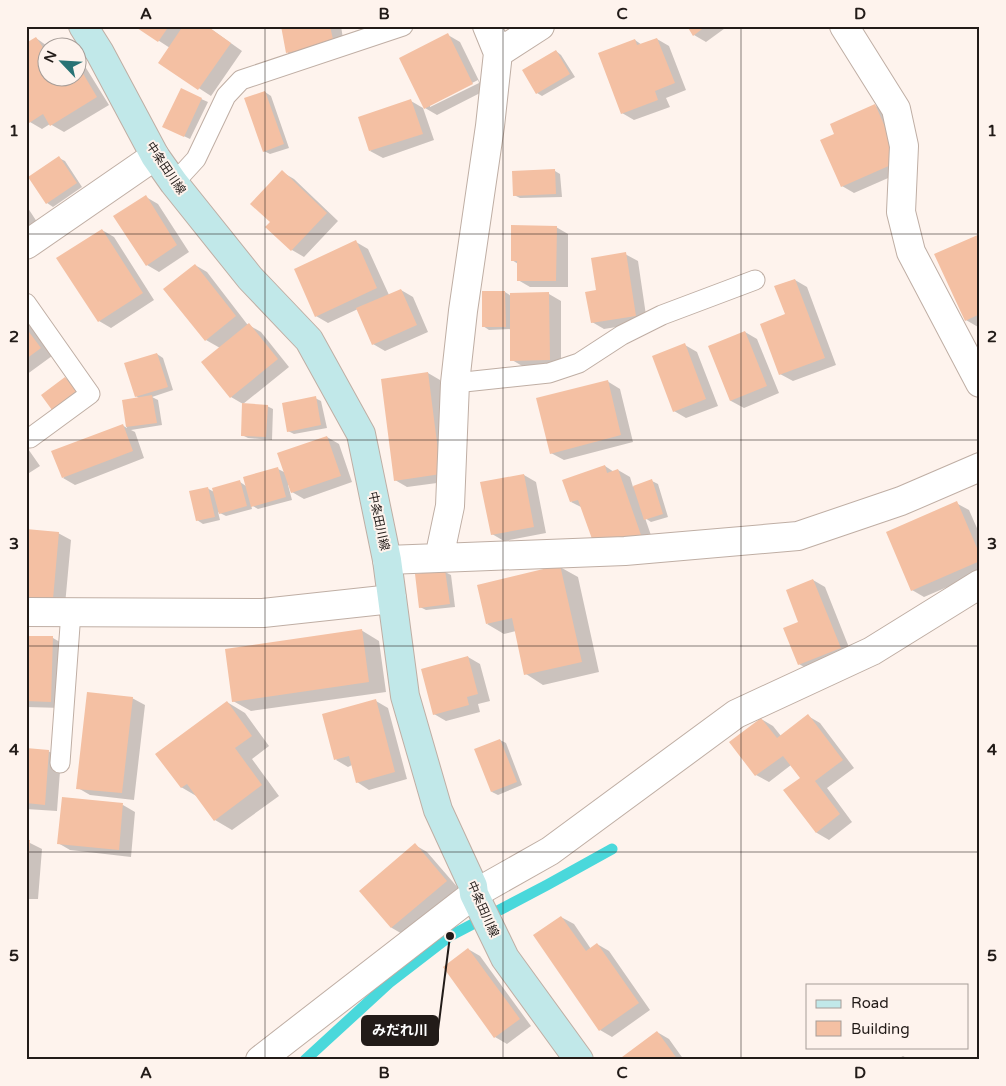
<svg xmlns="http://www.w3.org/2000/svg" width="1006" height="1086" font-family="'Varela Round','Noto Sans JP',sans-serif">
<rect width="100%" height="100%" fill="#fef3ed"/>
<path fill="#0003" fill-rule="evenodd" d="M136,26H207L242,51L211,96L160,63L170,48Z
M283,26H341L345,51L300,60L288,53Z
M688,26H728L706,42L694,35Z
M448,35L460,42L484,91L437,115L425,108ZM478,80L479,83L430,107V104Z
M36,38L50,48H48V78H78V55L109,105L64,132L50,124L42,129L30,122Z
M657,39L669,46L686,90L666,98L670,107L634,120L622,113L635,40L642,45Z
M556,51L561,55L575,77L542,96L537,93Z
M181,90L208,102L190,139L169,129Z
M265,92L271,96L289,148L270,154L264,151Z
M411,101L423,108L434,140L383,158L370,151Z
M874,105L887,112L911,168L854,193L842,186L836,135Z
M59,158L65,161L82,187L53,207L47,203L30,178Z
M555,171L560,174L562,197L520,198L514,195Z
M282,172L294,179L338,221L304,257L292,250L272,222Z
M146,197L158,204L189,252L159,272L147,265Z
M26,205L37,222L26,230Z
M556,227L568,234V287H530L518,280V264L512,260Z
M102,230L114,237L154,300L111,328L99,321Z
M980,235V326L978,327L966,320Z
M356,242L368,249L389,295L401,290L413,297L428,332L385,351L373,344L358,309L328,323L316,316Z
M625,254L638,261L647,322L604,329L592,322L597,291Z
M195,265L207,272L247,324L261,332L289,367L243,404L231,397L203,362L220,348L206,340Z
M795,280L807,287L836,365L793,381L780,374L787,315Z
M505,292L511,296L549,294L561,301V366L524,367L512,360V329L489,330L483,326Z
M26,319L52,356L26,375Z
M745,332L757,339L779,393L744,408L731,401L710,346Z
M685,345L697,352L718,406L686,418L674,411Z
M157,354L163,358L173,390L152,397L158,400L162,425L131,430L135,432L144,458L75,485L63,478L122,425L127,428L123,401L140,399L136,396Z
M428,373L440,380L452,481L407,487L395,480Z
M65,378L71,381L81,395L58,412L53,409Z
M607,381L620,389L633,442L564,460L551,453Z
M315,398L321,401L327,428L294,434L288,431Z
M267,406L273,409L272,440L248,438L242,435Z
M327,437L339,444L352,482L304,499L292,492L290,485H288L292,500L258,509L251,505L252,509L226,516L218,512L220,520L203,524L197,520L207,488L214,492L240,482L246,486L278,469L286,473Z
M26,446L40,466L26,475Z
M605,466L614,472L618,470L630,477L633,487L652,481L658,484L668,517L651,522L645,518L653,541L597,550L583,508L571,502Z
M524,475L536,482L546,533L504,541L492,534Z
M956,503L969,510L980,535V573L924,597L912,590Z
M26,530L58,533L71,540L65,605L26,602Z
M560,567L578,577L599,672L543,685L526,674L516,631L504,634L487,624Z
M445,572L451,575L455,607L426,610L420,607Z
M813,580L825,587L852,655L811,671L799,664L800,622Z
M361,630L379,641L386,692L251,711L233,701Z
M26,637L53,638L65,645L63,708L26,707Z
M468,657L480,664L490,701L478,704L480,712L446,721L434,714Z
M132,698L145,705L134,800L90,795L78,788Z
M376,701L388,708L407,779L369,790L357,782L352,765L348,767L336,760Z
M227,702L245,713L269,746L252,759L279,796L232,830L215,820L198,797L181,787Z
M808,716L820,723L854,768L827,788L852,822L829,840L817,833L785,790L801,778L791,765L769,782L756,775L731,742L761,719L773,726L781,736Z
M500,740L506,743L522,785L498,795L492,792Z
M26,749L48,751L61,758L57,811L26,809Z
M123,805L135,812L131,857L70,850L58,843Z
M26,841L42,849L38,899H26Z
M415,845L427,852L459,889L404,935L392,928L361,891Z
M561,917L574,924L591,949L597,944L609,951L650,1010L612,1037L600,1030Z
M468,949L480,956L531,1026L507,1044L495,1037Z
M657,1032L669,1039L684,1060H620Z
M903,1056L910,1060H896Z"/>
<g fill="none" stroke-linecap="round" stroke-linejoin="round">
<path stroke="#4ad8db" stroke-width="11" d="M305,1060L389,983L450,936L547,885L612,849"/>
</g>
<path fill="#f4c0a3" d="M134,26H169L158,42Z
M183,26H207L231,43L198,90L158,63Z
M281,26H330L334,44L286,53Z
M687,26H706L693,36Z
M448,33L473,84L424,109L399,58Z
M36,37L48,55V78H78V65L97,97L50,126L43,114L29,123L26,119V43Z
M657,38L675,83L655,91L658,100L621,114L598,53L635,39L637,45Z
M556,50L570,74L536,94L522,70Z
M181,88L202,98L184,137L162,127Z
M265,91L284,144L263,152L244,98Z
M411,99L423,134L369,151L358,117Z
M875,104L900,161L841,187L820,140L834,134L830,124Z
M59,156L77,183L46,204L28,177Z
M555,169L556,194L513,196L512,171Z
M282,170L327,213L291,251L265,227L270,222L250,204Z
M146,195L177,245L146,266L113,216Z
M511,225L557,226L556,281H517V261H511Z
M102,229L143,293L98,322L56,258Z
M980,234V314L965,321L934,254Z
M356,240L377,288L315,317L294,269Z
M626,252L636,316L591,323L585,292L596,290L591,258Z
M195,264L236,316L205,341L163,289Z
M795,279L825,358L779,375L760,324L785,314L774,286Z
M401,289L417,325L372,345L356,308Z
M482,291H505L506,327H482Z
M549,292L550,360L510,361V293Z
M249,323L278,359L230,398L201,362Z
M26,328L41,348L26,359Z
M745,331L767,386L730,401L708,346Z
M685,343L706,399L673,412L652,356Z
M157,353L168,387L135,397L124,363Z
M428,372L441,474L394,481L381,379Z
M65,377L76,391L52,410L41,395Z
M608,380L621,435L550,454L536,398Z
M152,395L157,423L126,427L122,400Z
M316,396L321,425L287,432L282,403Z
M242,403L268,405L266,437L241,436Z
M123,424L133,451L62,478L51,451Z
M327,436L341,476L291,493L277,453Z
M605,465L607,473L618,469L641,535L596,550L578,500L570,502L562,480Z
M278,467L286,497L251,507L243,477Z
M524,474L534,527L491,535L480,482Z
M652,479L663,514L644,520L633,486Z
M240,480L247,506L219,514L212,488Z
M208,487L215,517L196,521L189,491Z
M957,501L980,555V561L911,591L886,532Z
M26,529L59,532L53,599L26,597Z
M560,565L582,662L524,675L512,618L486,624L477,585Z
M445,570L450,604L419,608L415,574Z
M813,579L841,648L798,665L783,628L798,622L786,590Z
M362,629L369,682L232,702L225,649Z
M26,636H53L51,702L26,701Z
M468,656L478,694L467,697L469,705L433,715L421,669Z
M87,692L133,697L122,793L76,789Z
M376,699L395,772L356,783L349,756L334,760L322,714Z
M227,701L252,736L235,748L262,785L214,821L187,784L181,788L155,754Z
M808,714L843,760L815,781L840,814L816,833L783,790L800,778L783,756L755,776L729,742L761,718L777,738Z
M500,739L517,782L491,792L474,749Z
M26,748L49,750L45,805L26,803Z
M62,797L123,803L119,850L57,844Z
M26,840H30L28,870H26Z
M415,843L447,881L391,928L359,891Z
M561,916L586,951L597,943L639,1003L599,1031L533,935Z
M468,948L520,1019L494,1038L443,967Z
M657,1031L678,1060H618Z"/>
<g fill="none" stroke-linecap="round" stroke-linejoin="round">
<defs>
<path id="service" d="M174,183L196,159L226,96L241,80L403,26
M26,303L90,394L30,438
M455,383L549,373L579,363L622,335L662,315L755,280
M60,763L71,612"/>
<path id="minor" d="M844,26L896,109L904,146L901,212L911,252L980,383
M498,53L540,26
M26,245L155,156
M439,558L450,506L455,383L463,311L490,126L498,53L487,26
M387,560L625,551L798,536L901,501L980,467
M26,612L263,613L392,599
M260,1060L474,894L550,851L736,714L872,651L980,584"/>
<path id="secondary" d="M83,26L100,53L155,156L174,183L250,278L309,340L361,434L387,560L405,696L438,810L473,886L474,894L505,958L579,1060"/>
</defs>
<use href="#service" stroke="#bfaea4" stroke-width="21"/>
<use href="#minor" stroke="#bfaea4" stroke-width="30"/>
<use href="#secondary" stroke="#bfaea4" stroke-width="30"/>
<use href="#service" stroke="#fff" stroke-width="19"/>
<use href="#minor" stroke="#fff" stroke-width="28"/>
<use href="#secondary" stroke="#c1e8e9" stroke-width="28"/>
</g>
<path fill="none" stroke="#221b18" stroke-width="1" stroke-opacity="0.55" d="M265,26V1060M503,26V1060M741,26V1060M26,234H980M26,440H980M26,646H980M26,852H980"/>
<g text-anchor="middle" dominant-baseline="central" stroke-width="4" stroke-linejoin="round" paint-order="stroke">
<g font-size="12" fill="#221b18" stroke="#fef3ed">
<text transform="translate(166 168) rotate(56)">中条田川線</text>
<text transform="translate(379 521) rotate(78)">中条田川線</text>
<text transform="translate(483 909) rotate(66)">中条田川線</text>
</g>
</g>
<path fill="none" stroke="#221b18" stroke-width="2" d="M450 936L438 1030"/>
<circle fill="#221b18" stroke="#fef3ed" stroke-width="2" cx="450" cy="936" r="5"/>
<rect fill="#221b18" stroke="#221b18" stroke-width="2" x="362" y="1016" width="76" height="29" rx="5"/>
<g font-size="14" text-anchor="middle" font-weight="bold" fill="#fff">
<text x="400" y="1035">みだれ川</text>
</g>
<rect width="1006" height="1086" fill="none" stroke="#fef3ed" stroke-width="55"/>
<rect x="806" y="984" width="162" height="65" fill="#fef3ed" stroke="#a69d98"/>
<rect x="816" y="1000" width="25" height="8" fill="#c1e8e9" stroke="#a69d98"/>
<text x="851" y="1008" font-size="15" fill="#221b18">Road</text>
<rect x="816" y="1021" width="25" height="15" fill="#f4c0a3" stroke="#a69d98"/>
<text x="851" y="1034" font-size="15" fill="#221b18">Building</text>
<g transform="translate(62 62) rotate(295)"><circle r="24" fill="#fef3ed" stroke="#a69d98"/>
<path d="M0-4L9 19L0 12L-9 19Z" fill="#297375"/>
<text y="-8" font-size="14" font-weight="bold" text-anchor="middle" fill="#221b18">N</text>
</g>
<rect x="28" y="28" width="950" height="1030" fill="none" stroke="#221b18" stroke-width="2"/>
<g font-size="16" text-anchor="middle" font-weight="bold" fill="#221b18">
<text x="146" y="19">A</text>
<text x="384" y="19">B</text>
<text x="622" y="19">C</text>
<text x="860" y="19">D</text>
<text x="14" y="136">1</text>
<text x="992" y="136">1</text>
<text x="14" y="342">2</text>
<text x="992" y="342">2</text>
<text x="14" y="549">3</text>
<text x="992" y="549">3</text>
<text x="14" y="755">4</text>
<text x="992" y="755">4</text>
<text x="14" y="961">5</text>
<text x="992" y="961">5</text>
<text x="146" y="1078">A</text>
<text x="384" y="1078">B</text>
<text x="622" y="1078">C</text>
<text x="860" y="1078">D</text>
</g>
</svg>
